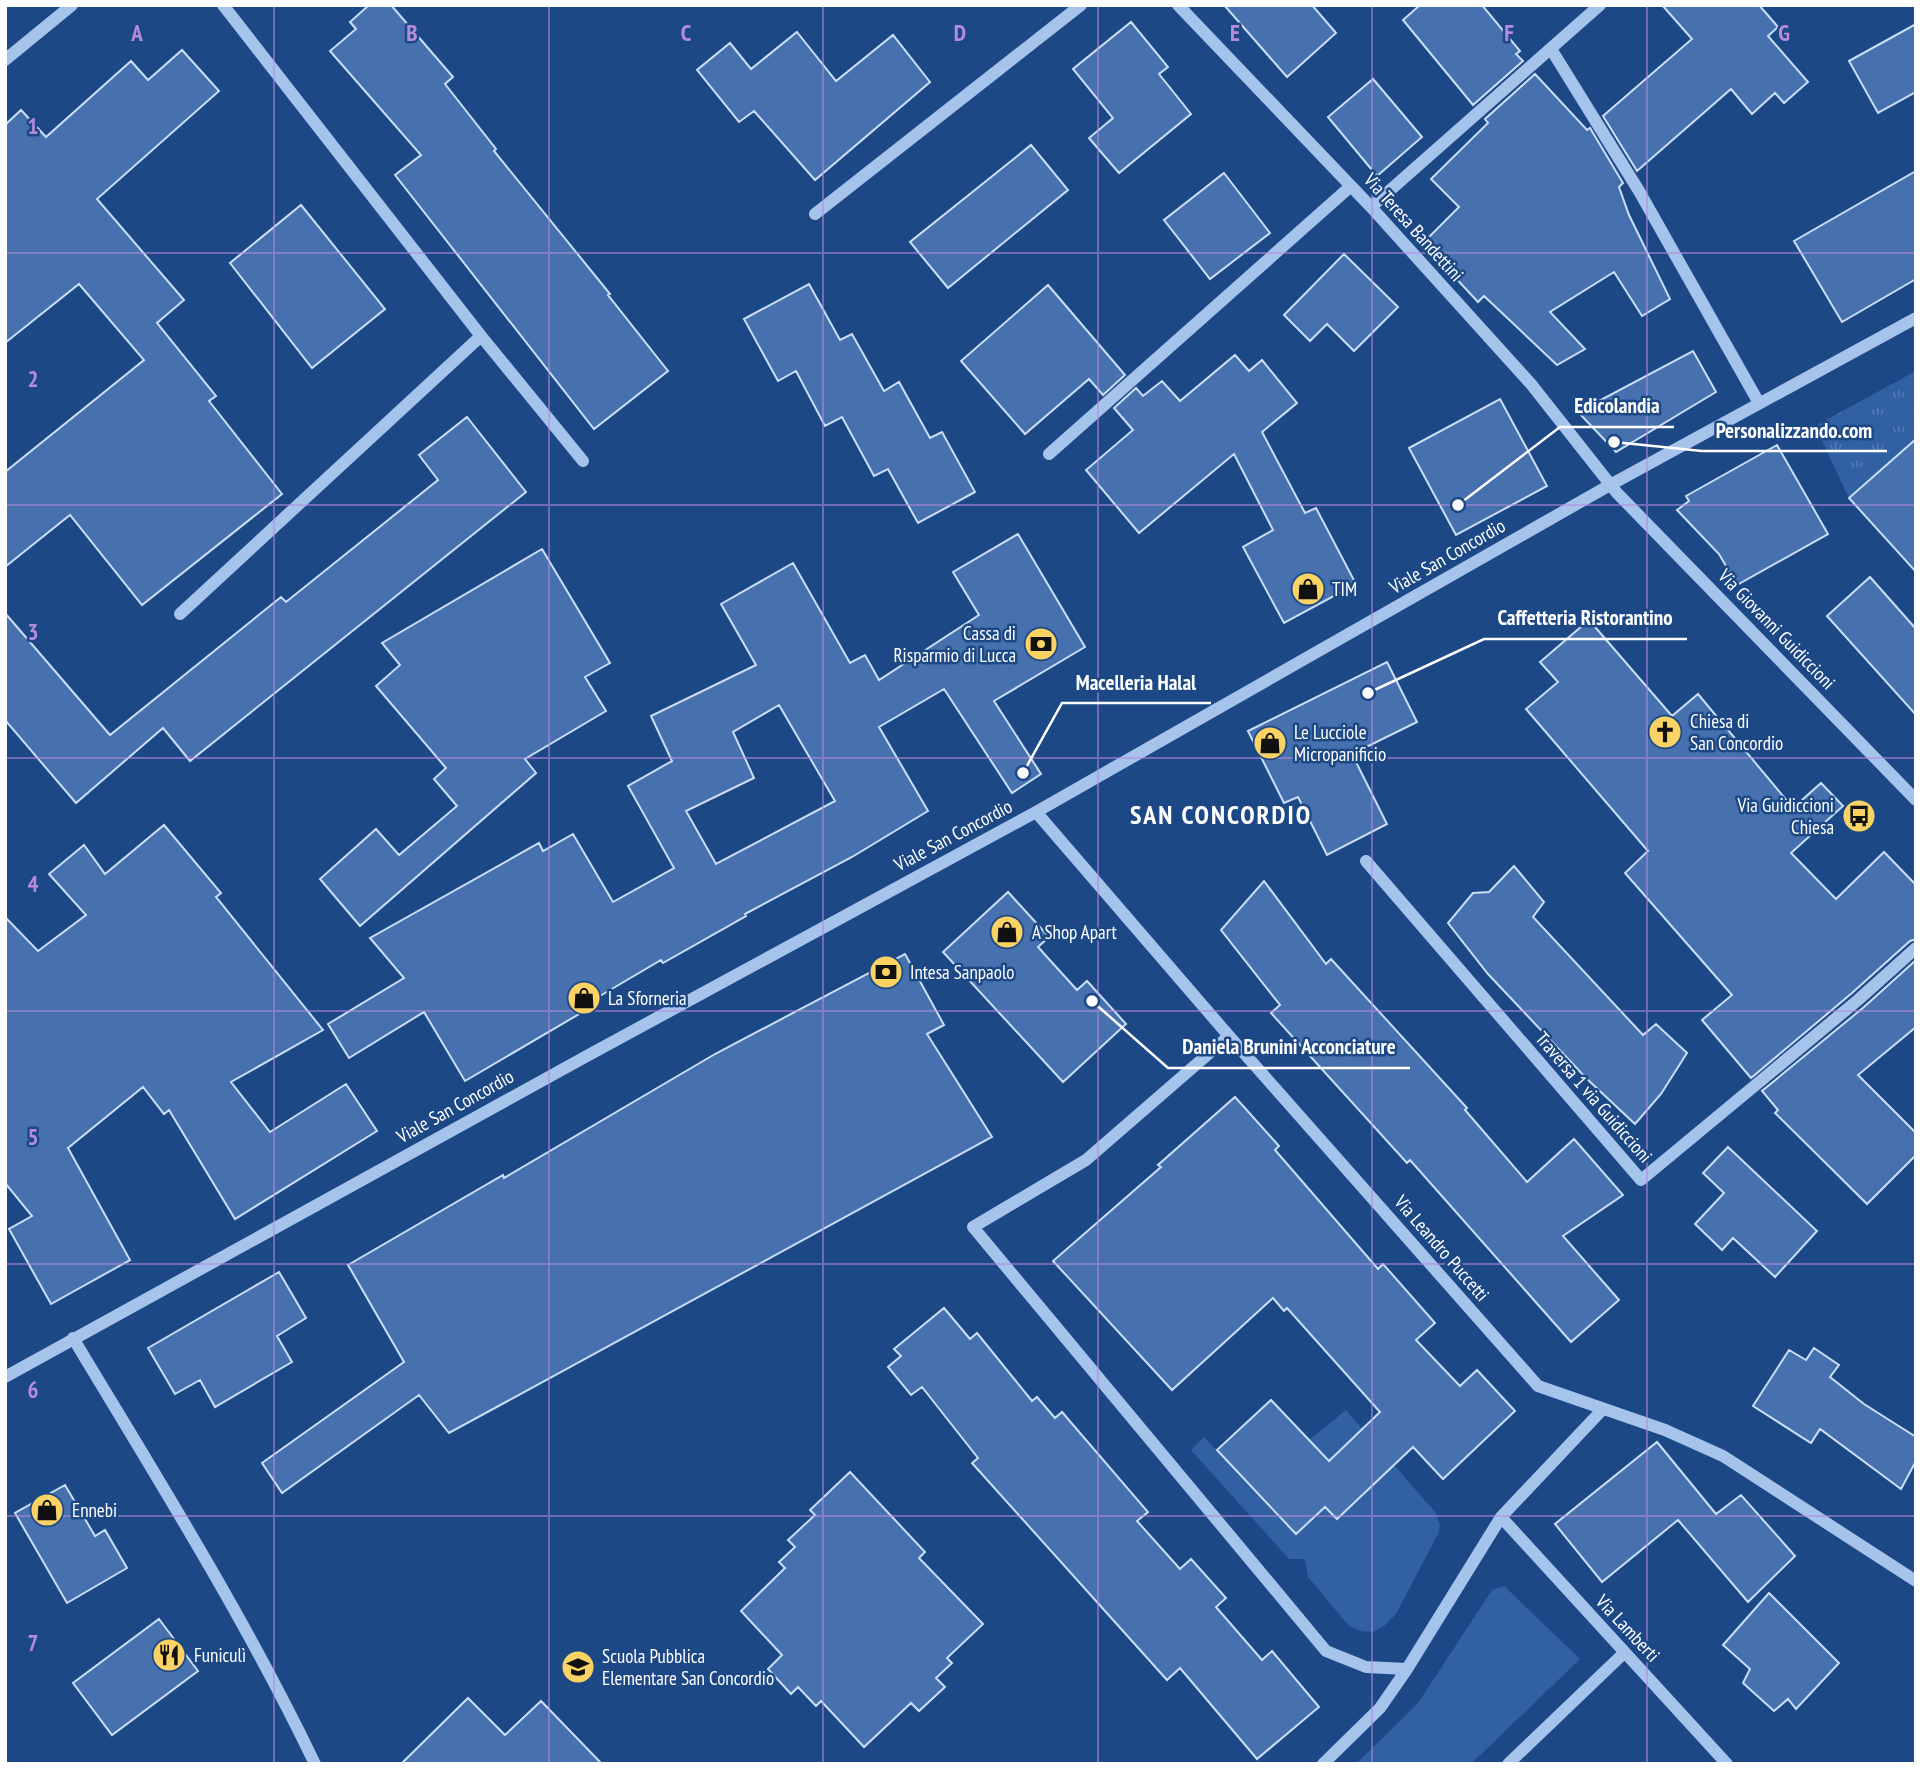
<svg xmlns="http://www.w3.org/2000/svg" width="1921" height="1769" font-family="'PT Sans Narrow',sans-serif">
<defs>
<pattern id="grass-tufts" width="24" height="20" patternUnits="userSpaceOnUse" patternTransform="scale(1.75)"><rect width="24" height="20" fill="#3161a3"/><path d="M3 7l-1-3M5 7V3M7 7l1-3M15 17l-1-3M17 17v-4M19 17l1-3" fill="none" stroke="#5079b1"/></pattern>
</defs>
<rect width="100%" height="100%" fill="#1d4886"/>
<path fill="url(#grass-tufts)" d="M1916,371V439L1849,498L1815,426Z"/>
<path fill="#3161a3" d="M1346,1410L1435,1512L1440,1525L1439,1532L1396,1614L1384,1626L1373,1632L1361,1631L1349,1626L1308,1577L1305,1559H1289L1191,1450L1204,1437L1296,1534L1325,1507L1338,1519L1386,1473L1354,1438L1320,1470L1299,1448Z
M1504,1586L1580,1659L1471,1764H1356L1418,1703L1492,1590Z"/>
<path fill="#4671ae" stroke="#cadef8" stroke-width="2" fill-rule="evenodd" d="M369,5H391L453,77L445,84L496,149L494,151L610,294L608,295L668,371L594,429L395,175L421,155L330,51L356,29L350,22Z
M1224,5H1312L1336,33L1287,77Z
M1420,5H1482L1520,51L1516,54L1523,61L1473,105L1403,20Z
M1662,5H1759L1778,27L1768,36L1808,82L1784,103L1775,93L1752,114L1731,89L1637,171L1603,116L1692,39Z
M1131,22L1168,67L1159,74L1191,114L1119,173L1089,138L1113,118L1073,69Z
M1916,24V92L1878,113L1849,61Z
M797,32L836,81L893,35L930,82L815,180L754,111L739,122L697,70L730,43L751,69Z
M182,50L219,91L97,199L184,300L157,323L216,396L209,401L282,494L142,605L70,515L5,567V472L144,360L79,284L5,343V125L21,110L46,137L131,61L148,80Z
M1535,74L1587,130L1590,128L1623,183L1619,187L1629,215L1670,299L1642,316L1614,272L1550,312L1585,349L1557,365L1484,296L1478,302L1423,243L1459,207L1431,179L1488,123L1485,119Z
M1373,79L1422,137L1377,176L1328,117Z
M1031,145L1068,190L948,288L910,242Z
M1916,171V279L1842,322L1794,241Z
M1224,173L1270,233L1210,279L1164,220Z
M301,205L385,309L312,368L230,263Z
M1344,254L1398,307L1354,351L1327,324L1310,341L1284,315Z
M809,284L840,340L852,334L884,391L899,382L930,438L942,432L975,492L918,523L888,469L874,476L842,417L825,426L796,371L778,381L744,319Z
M1048,285L1125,375L1103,395L1089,379L1025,434L961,361Z
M1693,351L1716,392L1616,452L1578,412Z
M1235,355L1249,371L1262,360L1297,403L1262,432L1305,513L1316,508L1356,584L1284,623L1243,547L1273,530L1234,454L1139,533L1086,470L1133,430L1114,408L1136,388L1143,396L1162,381L1180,401Z
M1500,399L1547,486L1456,535L1409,448Z
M467,417L526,492L190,761L163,728L76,803L5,720V613L110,735L281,597L286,602L438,480L419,455Z
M1916,439V572L1849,498Z
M1777,445L1828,534L1737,585L1719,554L1677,510L1689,501L1686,496Z
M1018,534L1085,647L994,701L1041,774L1012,793L944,689L879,727L928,811L852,857L745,914L746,916L663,963L661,960L583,1006L586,1010L465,1081L424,1012L349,1058L328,1024L404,978L370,938L539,843L543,851L573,834L613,902L674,868L628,786L672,761L651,716L756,665L721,604L793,563L850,663L865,655L879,680L979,615L953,572ZM779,705L835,801L716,864L686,811L754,778L733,732Z
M542,549L610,663L585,677L606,711L525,759L536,773L360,926L320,879L376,829L399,855L457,806L434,779L446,768L376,686L400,665L382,643Z
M1870,577L1916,629V715L1827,616Z
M1589,620L1672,716L1698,694L1793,808L1821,783L1843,806L1791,853L1836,899L1884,852L1916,885V939L1910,941L1852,993L1751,1078L1702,1020L1732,995L1625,873L1648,851L1526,709L1558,682L1540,662Z
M1387,662L1417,722L1352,754L1387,824L1327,855L1298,797L1284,803L1248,731Z
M164,825L221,893L216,897L323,1030L231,1082L270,1132L346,1084L377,1131L235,1219L169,1110L164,1114L143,1087L68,1148L130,1260L51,1304L9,1229L32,1216L5,1183V917L38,951L86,915L49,874L84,845L105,874Z
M1514,866L1544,902L1533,917L1643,1035L1656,1024L1687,1053L1661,1094L1635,1124L1587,1079L1488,974L1448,923L1473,893L1489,892Z
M1264,881L1326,964L1331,959L1467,1108L1465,1110L1527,1182L1574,1139L1623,1195L1563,1236L1619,1300L1571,1342L1410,1160L1407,1163L1271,1013L1280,1005L1221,930Z
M1008,892L1049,937L1038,947L1077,990L1087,981L1126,1024L1063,1082L943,952Z
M905,954L944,1025L927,1034L992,1137L449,1433L419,1395L282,1493L262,1463L404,1362L348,1265L503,1175L504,1178L715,1054Z
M1916,960V1027L1858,1075L1916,1133V1155L1867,1204L1775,1113L1778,1110L1762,1091L1864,1007Z
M1235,1097L1279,1146L1275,1150L1378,1269L1383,1264L1435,1323L1416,1340L1460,1386L1477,1370L1515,1411L1443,1479L1413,1447L1337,1519L1325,1507L1296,1534L1217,1450L1271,1400L1329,1461L1380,1412L1287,1308L1284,1311L1273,1298L1172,1390L1053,1261L1161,1167L1158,1165Z
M1728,1147L1817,1231L1775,1277L1733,1238L1722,1250L1695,1224L1724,1193L1703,1173Z
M279,1272L306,1318L277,1336L292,1362L215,1407L200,1380L175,1394L148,1348Z
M944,1308L970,1339L977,1333L1032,1401L1037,1397L1055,1418L1062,1412L1148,1512L1137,1521L1180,1569L1191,1559L1226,1598L1216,1607L1262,1660L1272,1651L1319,1707L1257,1759L1180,1668L1167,1680L972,1463L978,1458L922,1387L911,1395L888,1367L901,1356L894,1349Z
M1814,1348L1839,1365L1830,1377L1864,1404L1916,1437V1461L1901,1489L1820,1429L1811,1443L1753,1406L1789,1350L1806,1360Z
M1657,1442L1716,1514L1741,1495L1795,1556L1748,1602L1678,1520L1602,1582L1555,1524Z
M850,1472L925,1552L919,1558L983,1624L947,1658L952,1663L936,1678L945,1687L919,1711L911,1703L864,1747L821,1701L816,1706L798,1687L791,1694L768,1669L782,1655L741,1611L785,1568L779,1562L795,1547L788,1540L815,1515L810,1510Z
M65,1485L95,1536L105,1530L127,1568L67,1603L15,1513Z
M1769,1593L1839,1663L1796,1709L1788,1699L1774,1711L1743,1683L1750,1669L1723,1645Z
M159,1619L198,1671L112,1735L73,1683Z
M468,1698L505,1735L541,1701L602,1764H401Z"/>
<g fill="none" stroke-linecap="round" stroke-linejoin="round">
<path stroke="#a6c3eb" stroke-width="12" d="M223,5L481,336L583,461
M1178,5L1371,207L1531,384L1617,493L1916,800
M1551,49L1639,191L1759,403
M5,60L72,5
M1371,207L1600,5
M815,214L1081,5
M1049,454L1351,186
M180,614L481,336
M1036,812L1229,1036L1538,1386L1665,1430L1723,1456L1916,1581
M1366,861L1641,1180L1858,1000L1916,948
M1229,1036L1086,1160L973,1227L1326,1651L1366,1667L1407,1669
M73,1338C157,1478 244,1616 315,1764
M5,1377L585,1057L1036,812L1610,485L1916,318
M1501,1517L1727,1764
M1323,1764L1380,1708L1407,1669L1501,1517L1603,1409
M1508,1764L1624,1653"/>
</g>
<path fill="none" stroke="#b68bdc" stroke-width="2" stroke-opacity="0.55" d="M274,5V1764M549,5V1764M823,5V1764M1098,5V1764M1372,5V1764M1647,5V1764M5,253H1916M5,505H1916M5,758H1916M5,1011H1916M5,1264H1916M5,1516H1916"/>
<defs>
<symbol id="shop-disc" viewBox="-11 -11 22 22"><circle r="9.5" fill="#fad364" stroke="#1d4886"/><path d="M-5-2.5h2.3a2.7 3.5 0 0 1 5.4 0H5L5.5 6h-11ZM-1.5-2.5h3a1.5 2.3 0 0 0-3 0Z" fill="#111"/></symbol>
<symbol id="bank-disc" viewBox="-11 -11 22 22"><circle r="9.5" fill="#fad364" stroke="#1d4886"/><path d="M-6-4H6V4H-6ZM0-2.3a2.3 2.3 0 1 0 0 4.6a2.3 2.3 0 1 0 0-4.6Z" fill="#111"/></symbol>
<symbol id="church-disc" viewBox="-11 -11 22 22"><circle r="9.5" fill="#fad364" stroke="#1d4886"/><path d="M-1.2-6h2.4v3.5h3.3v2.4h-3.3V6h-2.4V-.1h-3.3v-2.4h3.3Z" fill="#111"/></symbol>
<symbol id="bus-disc" viewBox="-11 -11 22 22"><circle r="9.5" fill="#fad364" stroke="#1d4886"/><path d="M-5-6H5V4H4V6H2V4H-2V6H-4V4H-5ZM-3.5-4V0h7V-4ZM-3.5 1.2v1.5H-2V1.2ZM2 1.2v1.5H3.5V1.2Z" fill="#111"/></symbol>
<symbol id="restaurant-disc" viewBox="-11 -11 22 22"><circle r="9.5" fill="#fad364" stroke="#1d4886"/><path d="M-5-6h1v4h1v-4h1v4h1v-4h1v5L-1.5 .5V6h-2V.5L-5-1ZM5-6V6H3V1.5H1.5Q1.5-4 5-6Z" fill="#111"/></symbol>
<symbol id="school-disc" viewBox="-11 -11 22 22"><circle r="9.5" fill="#fad364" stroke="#1d4886"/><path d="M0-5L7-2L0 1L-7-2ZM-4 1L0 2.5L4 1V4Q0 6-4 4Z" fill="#111"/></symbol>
</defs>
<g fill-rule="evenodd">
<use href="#shop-disc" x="1289" y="570" width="38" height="38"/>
<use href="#bank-disc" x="1022" y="625" width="38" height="38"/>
<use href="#church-disc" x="1646" y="713" width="38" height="38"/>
<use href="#shop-disc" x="1251" y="724" width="38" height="38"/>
<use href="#bus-disc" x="1840" y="797" width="38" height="38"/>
<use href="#shop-disc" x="988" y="913" width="38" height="38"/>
<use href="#bank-disc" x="867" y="953" width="38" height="38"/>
<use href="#shop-disc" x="565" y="979" width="38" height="38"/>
<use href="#shop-disc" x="28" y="1491" width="38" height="38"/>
<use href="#restaurant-disc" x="150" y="1636" width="38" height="38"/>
<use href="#school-disc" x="559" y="1648" width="38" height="38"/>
</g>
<g text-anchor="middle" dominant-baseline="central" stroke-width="5" stroke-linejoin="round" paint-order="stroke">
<g font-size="19" fill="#fff" stroke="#1d4886">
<text transform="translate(1414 227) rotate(48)">Via Teresa Bandettini</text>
<text transform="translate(1447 556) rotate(-30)">Viale San Concordio</text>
<text transform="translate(1777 629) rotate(46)">Via Giovanni Guidiccioni</text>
<text transform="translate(953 835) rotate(-28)">Viale San Concordio</text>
<text transform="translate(1594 1097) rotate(49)">Traversa 1 via Guidiccioni</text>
<text transform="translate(455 1106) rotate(-29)">Viale San Concordio</text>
<text transform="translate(1442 1248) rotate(49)">Via Leandro Puccetti</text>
<text transform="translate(1628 1628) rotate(47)">Via Lamberti</text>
</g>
<g font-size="19" fill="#fff" stroke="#1d4886" text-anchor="start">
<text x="1332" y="589">TIM</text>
<text x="1016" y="633" text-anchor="end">Cassa di<tspan x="1016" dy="22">Risparmio di Lucca</tspan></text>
<text x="1690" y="721">Chiesa di<tspan x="1690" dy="22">San Concordio</tspan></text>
<text x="1294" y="732">Le Lucciole<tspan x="1294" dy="22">Micropanificio</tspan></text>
<text x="1834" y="805" text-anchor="end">Via Guidiccioni<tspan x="1834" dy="22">Chiesa</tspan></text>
<text x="1032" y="932">A Shop Apart</text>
<text x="910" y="972">Intesa Sanpaolo</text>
<text x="608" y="998">La Sforneria</text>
<text x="72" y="1510">Ennebi</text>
<text x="194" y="1655">Funiculì</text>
<text x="602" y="1656">Scuola Pubblica<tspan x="602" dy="22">Elementare San Concordio</tspan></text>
</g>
<g font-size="26" font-weight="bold" letter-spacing="2" fill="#fff" stroke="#1d4886">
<text x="1221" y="814">SAN CONCORDIO</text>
</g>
</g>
<g font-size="23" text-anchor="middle" font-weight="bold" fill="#b68bdc" stroke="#1d4886" stroke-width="5" stroke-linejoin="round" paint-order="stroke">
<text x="137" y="41">A</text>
<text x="412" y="41">B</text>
<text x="686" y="41">C</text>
<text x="960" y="41">D</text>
<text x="1235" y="41">E</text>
<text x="1509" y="41">F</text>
<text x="1784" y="41">G</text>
<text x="33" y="134">1</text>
<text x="33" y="387">2</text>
<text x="33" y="640">3</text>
<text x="33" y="892">4</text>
<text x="33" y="1145">5</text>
<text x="33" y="1398">6</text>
<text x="33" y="1651">7</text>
</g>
<path fill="none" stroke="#fff" stroke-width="2.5" d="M1458 505L1560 427H1674M1614 442L1702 451H1887M1368 693L1484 639H1687M1023 773L1062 703H1211M1092 1001L1168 1068H1410"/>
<g fill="#fff" stroke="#1d4886" stroke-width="2.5">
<circle cx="1458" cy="505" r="7"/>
<circle cx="1614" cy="442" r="7"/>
<circle cx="1368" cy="693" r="7"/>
<circle cx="1023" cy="773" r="7"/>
<circle cx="1092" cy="1001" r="7"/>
</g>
<g font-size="21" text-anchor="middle" font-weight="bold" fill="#fff" stroke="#1d4886" stroke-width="5" stroke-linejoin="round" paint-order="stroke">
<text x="1617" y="413">Edicolandia</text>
<text x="1794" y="438">Personalizzando.com</text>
<text x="1585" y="625">Caffetteria Ristorantino</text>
<text x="1136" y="690">Macelleria Halal</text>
<text x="1289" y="1054">Daniela Brunini Acconciature</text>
</g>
<rect width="1921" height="1769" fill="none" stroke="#ffffff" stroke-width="14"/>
</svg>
